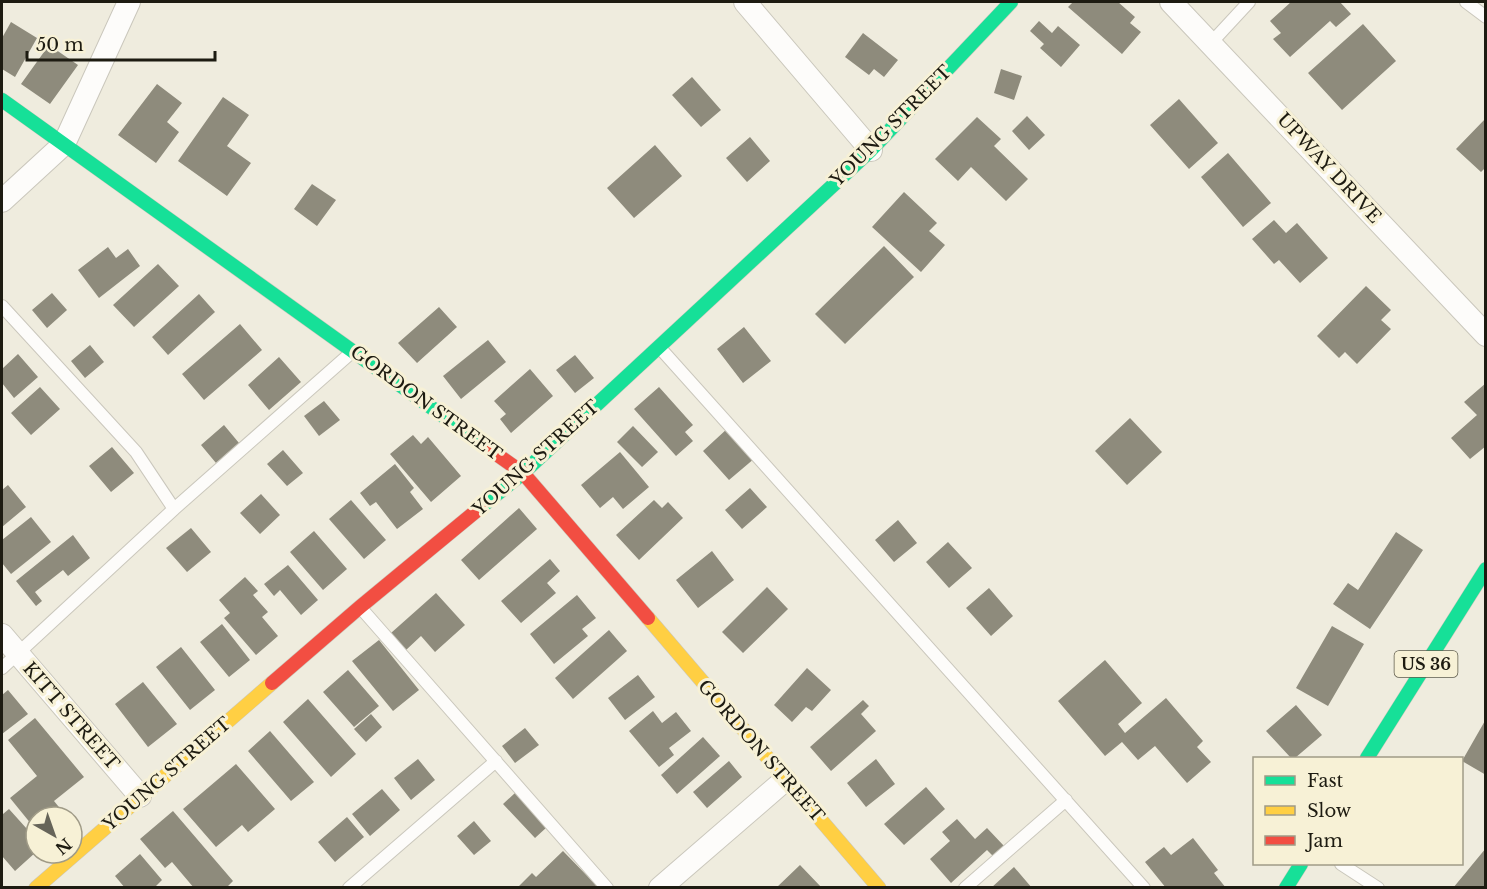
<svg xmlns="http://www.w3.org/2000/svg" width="1487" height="889" font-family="'Libre Baskerville',serif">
<rect width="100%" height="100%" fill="#efecde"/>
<path fill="#8e8b7c" d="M1073,2H1118L1135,17L1130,23L1141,32L1122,54L1068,7Z
M1291,2H1340L1351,14L1336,27L1330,21L1290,57L1273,39L1281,33L1270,21Z
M1039,21L1052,33L1058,26L1080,45L1061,67L1040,48L1044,44L1030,31Z
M11,22L37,38L15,77L2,69V38Z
M1363,24L1396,61L1342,110L1308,73Z
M863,33L898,60L884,77L874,69L869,75L845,57Z
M49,45L78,65L50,104L21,84Z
M1001,69L1022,76L1014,100L994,93Z
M692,77L721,110L701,127L672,95Z
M157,84L182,103L167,122L179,132L156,163L118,135Z
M223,97L249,115L227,146L251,163L227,196L178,161Z
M1179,99L1218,143L1189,169L1150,125Z
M1027,116L1045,135L1029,150L1012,131Z
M977,117L1001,139L994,146L1028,179L1006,201L971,167L958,181L935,159Z
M1486,118V167L1481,172L1456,149Z
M750,137L770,161L747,182L726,158Z
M655,145L682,176L634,218L607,188Z
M1228,153L1271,203L1243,227L1201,177Z
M312,184L336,200L317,226L294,209Z
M904,192L937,223L929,231L945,245L921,272L872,227Z
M1274,220L1286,233L1297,223L1328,258L1300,283L1279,260L1274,264L1252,239Z
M884,246L914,277L845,344L815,314Z
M108,247L116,258L128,249L140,266L99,298L78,270Z
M158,264L179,286L134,327L113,305Z
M1366,286L1391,310L1381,320L1391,329L1357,364L1345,352L1339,358L1317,336Z
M52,293L67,310L47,328L32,310Z
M199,294L215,312L168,355L152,337Z
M439,307L457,327L417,363L398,343Z
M240,324L262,350L204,400L182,374Z
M744,327L771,361L743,383L717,349Z
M488,340L506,362L461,399L443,376Z
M90,345L104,362L85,378L71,361Z
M18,354L38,377L14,398L2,383V369Z
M575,355L594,378L575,393L556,370Z
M279,357L301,382L269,410L248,385Z
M530,369L553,396L511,433L500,419L506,414L494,401Z
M1486,383V446L1470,459L1451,438L1477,415L1464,402Z
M40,387L60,409L31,435L11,413Z
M659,387L693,425L685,432L693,441L676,456L634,409Z
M324,401L340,420L319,436L304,416Z
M1130,418L1162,452L1127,485L1095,451Z
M224,425L239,443L216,463L201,445Z
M633,426L658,452L642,467L617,442Z
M728,428L755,458L729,480L703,451Z
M413,435L421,444L428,437L461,476L431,502L390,454Z
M112,447L134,473L111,492L89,466Z
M283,450L303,473L287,486L267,464Z
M620,452L649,487L623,509L613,497L600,508L581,485Z
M395,464L414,488L410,492L423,509L397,529L376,502L370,506L360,493Z
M8,485L26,507L2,527V490Z
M750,488L767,507L742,529L725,510Z
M261,494L280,515L260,534L240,513Z
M351,500L386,540L364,559L329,519Z
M654,500L662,508L668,502L683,518L639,560L616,535Z
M519,508L537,529L479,580L461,560Z
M31,517L51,542L11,574L2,563V540Z
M898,520L917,543L894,562L875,540Z
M191,528L211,552L187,572L166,548Z
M314,531L347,569L323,590L290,552Z
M1396,532L1423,550L1370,629L1333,604L1348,583L1358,590Z
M73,535L90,558L68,576L63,570L35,592L42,601L36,606L16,581Z
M948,542L972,568L949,588L926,562Z
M712,551L734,580L698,608L676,580Z
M550,559L560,571L547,583L556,593L521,623L501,601Z
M288,565L318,600L301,615L280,590L274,596L264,584Z
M245,577L258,591L253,595L268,612L262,617L278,636L256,655L224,618L230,613L219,600Z
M767,587L788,609L743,653L722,632Z
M989,588L1013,616L991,636L966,608Z
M436,593L465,625L435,652L421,636L406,650L391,633Z
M577,595L596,618L582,629L588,636L554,664L530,634Z
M222,624L250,660L229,677L200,642Z
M1332,626L1364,644L1328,706L1296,688Z
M609,630L627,651L573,699L555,678Z
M379,640L419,690L393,711L352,661Z
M181,647L215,690L190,710L156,667Z
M1105,660L1142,703L1118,724L1125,733L1166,698L1203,741L1197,747L1211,762L1187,783L1155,746L1138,760L1122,742L1105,756L1058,701Z
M807,668L831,690L812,711L806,707L792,722L774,705Z
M348,670L379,706L354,727L323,692Z
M638,675L655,697L625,720L608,698Z
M143,682L177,724L148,747L115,704Z
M8,690L28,714L2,734V695Z
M308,699L356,754L331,777L283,722Z
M863,700L869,706L861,714L876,731L831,771L810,747Z
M1296,705L1322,735L1295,758H1291L1266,731Z
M653,711L662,723L676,712L691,731L669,748L674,755L659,767L629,731Z
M371,714L382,727L366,742L354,729Z
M35,718L84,777L54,801L67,817H36V830L10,798L37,776L8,740Z
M1486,719V775L1462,761Z
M525,728L539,745L515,763L502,746Z
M270,731L314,782L291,801L248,751Z
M703,737L720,756L677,794L661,775Z
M418,759L435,780L411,800L394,778Z
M876,759L895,784L866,807L847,783Z
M729,761L742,777L707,808L693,792Z
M236,764L275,809L248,832L242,825L216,847L183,809Z
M926,787L945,809L904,845L884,824Z
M382,789L400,810L370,836L352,814Z
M515,793L547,827L535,838L503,804Z
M9,809L36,839V852L15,871L2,856V812L3,814Z
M173,811L233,881L226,888H194L172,862L165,868L140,839Z
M347,817L364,837L335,862L318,842Z
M957,819L975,839L987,828L1004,846L993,856L987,850L951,883L930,859L950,841L942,832Z
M474,821L491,841L474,855L457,836Z
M1193,838L1218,870L1214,873L1226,888H1166L1145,862L1164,847L1171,855Z
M1486,848V888H1453Z
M563,851L597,886L596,888H517L532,873L536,877Z
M140,854L162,880L154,888H125L115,876Z
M800,865L822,888H776Z
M1014,867L1032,888H991Z"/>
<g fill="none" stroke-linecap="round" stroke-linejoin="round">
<defs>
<path id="lane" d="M1466,2L1486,17
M1211,43L1249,2
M2,306L136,452L174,509
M660,348L1144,888
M360,607L607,888
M2,668L174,509L352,352
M1341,864L1378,888
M349,888L496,761
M965,888L1066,800"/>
<path id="street" d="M745,2L871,150
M1171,2L1486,335
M2,201L64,144L129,2
M2,635L140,796
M660,888L785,780"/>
<path id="fast" d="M2,100L492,451
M481,507L523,473L871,150L1011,2
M1367,758L1486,569
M1286,888L1301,864"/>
<path id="slow" d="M648,618L879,888
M36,888L272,683"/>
<path id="jam" d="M492,451L523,473L648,618
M272,683L360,607L481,507"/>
</defs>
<use href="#lane" stroke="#cac7bc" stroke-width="14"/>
<use href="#street" stroke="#cac7bc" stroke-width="24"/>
<use href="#fast" stroke="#cac7bc" stroke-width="15"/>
<use href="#slow" stroke="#cac7bc" stroke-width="15"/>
<use href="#jam" stroke="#cac7bc" stroke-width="15"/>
<use href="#lane" stroke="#fdfcfa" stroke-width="12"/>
<use href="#street" stroke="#fdfcfa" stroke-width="22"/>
<use href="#fast" stroke="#16e098" stroke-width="14"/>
<use href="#slow" stroke="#ffcf43" stroke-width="14"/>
<use href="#jam" stroke="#f24e42" stroke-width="14"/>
</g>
<g text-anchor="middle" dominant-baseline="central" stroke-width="6" stroke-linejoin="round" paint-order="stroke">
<rect fill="#f7f1d6" stroke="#5e5b4c" stroke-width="1.5" x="1394.5" y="651" width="63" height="26" rx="4.5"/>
<g font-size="16" font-weight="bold" fill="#1d1b11">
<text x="1426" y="664">US 36</text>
</g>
<g font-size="18" fill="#1d1b11" stroke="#f7f1d6">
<text transform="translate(891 126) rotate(-45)">YOUNG STREET</text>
<text transform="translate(1329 168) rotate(47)">UPWAY DRIVE</text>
<text transform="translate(426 403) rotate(36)">GORDON STREET</text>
<text transform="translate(536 458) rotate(-42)">YOUNG STREET</text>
<text transform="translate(71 716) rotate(49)">KITT STREET</text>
<text transform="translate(761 751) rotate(49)">GORDON STREET</text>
<text transform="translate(167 774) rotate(-41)">YOUNG STREET</text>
</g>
</g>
<rect width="1487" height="889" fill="none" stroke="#1d1b11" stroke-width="6"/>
<rect x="1253" y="757" width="210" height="108" fill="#f7f1d6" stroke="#a09b87" stroke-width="1.5"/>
<rect x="1265" y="776" width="30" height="9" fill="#16e098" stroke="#a09b87" stroke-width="1.5"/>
<text x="1307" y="787" font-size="18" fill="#1d1b11">Fast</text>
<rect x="1265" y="806" width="30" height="9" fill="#ffcf43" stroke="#a09b87" stroke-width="1.5"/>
<text x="1307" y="817" font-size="18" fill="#1d1b11">Slow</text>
<rect x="1265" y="836" width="30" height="9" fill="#f24e42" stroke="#a09b87" stroke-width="1.5"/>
<text x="1307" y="847" font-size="18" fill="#1d1b11">Jam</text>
<g transform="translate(54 835) rotate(140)"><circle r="28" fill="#f7f1d6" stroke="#a09b87" stroke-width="1.5"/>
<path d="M0-4.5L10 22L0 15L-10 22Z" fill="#666459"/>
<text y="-9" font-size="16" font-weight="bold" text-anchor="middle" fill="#1d1b11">N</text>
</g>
<path d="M27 51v9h188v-9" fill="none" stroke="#1d1b11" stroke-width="3"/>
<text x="36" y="51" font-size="18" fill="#1d1b11" stroke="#f7f1d6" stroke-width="4.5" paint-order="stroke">50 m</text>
</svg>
